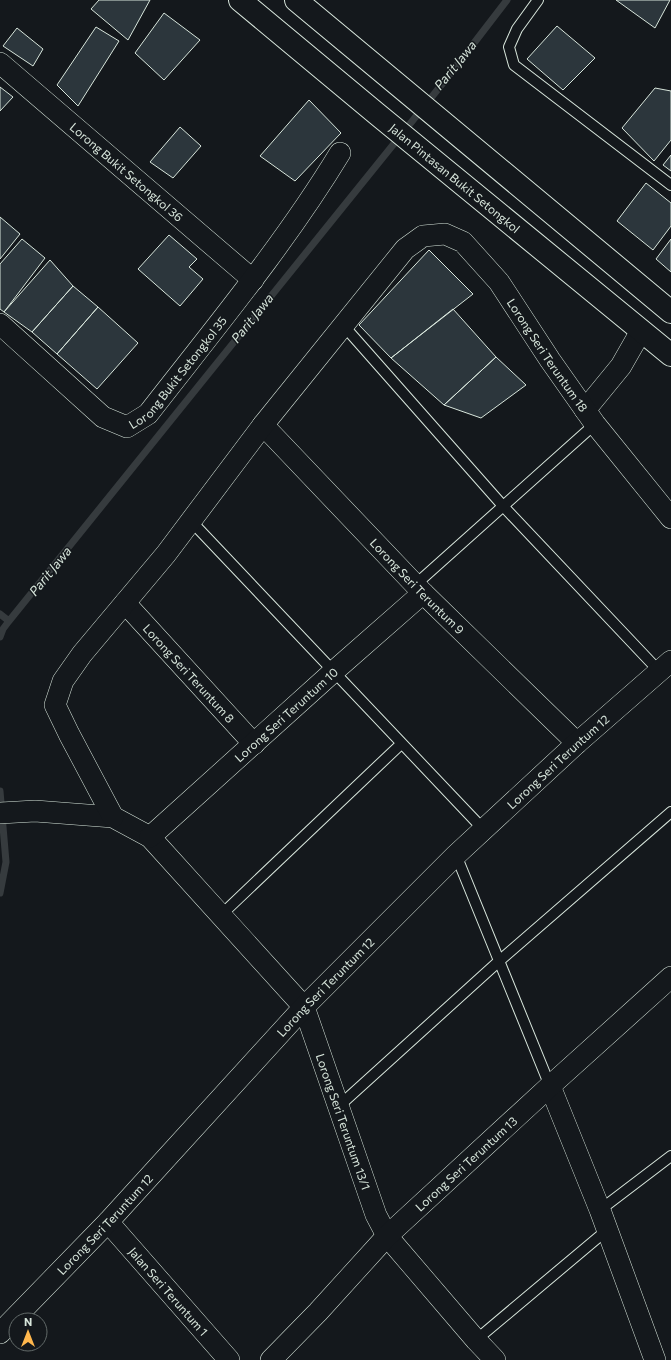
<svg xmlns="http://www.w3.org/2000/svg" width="671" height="1360" font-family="Commissioner,sans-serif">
<rect width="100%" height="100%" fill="#14181c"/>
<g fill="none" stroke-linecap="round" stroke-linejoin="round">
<path stroke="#363b3e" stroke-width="7" d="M0,614L9,621
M0,637L3,629L9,621L451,73L507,0
M0,791L6,862L0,893"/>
</g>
<path fill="#2c363c" stroke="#d8e6dc" d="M99,0H150L128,40L91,9Z
M616,0H670L655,28Z
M164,13L200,40L164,80L135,53Z
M557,26L595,58L563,90L527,59Z
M96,27L119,41L78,106L57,85Z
M17,28L43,49L33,66L3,46Z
M0,87L13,97L0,111Z
M655,88L671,91V140L654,161L622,128Z
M309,100L341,133L295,181L260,156Z
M180,127L201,146L173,178L150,162Z
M671,155V171L663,165Z
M646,183L671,203V226L653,250L617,221Z
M0,217L20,234L0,259Z
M169,235L197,259L189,267L203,279L180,306L138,269Z
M22,239L45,258L4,312L0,309V264Z
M671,239V272L656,259Z
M429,250L473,294L391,358L359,325Z
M50,260L73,286L32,332L4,312Z
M73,286L98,307L57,354L32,332Z
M98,307L138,343L97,389L57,354Z
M453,309L496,357L444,405L391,358Z
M496,357L526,385L481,418L444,405Z"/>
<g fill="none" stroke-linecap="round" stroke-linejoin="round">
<defs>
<path id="service" d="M538,0L517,29L509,47L514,65L671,185
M344,326L503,506L659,671
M191,521L484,830
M415,585L595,424
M456,855L550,1086
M221,915L401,744
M339,1106L498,962L671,812
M600,1210L671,1156
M476,1340L607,1230"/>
<g id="minor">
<path id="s1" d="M0,63L253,280"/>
<path id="s2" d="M0,324L103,417L127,427L148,414C214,329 284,245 340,153"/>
<path d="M585,410L621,366L641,331"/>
<path id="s3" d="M263,425L423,593L577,743"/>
<path id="s4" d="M125,603L254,744"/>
<path id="s5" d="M0,813L35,811L113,817L150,837L304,1007L376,1215L387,1236L476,1340L495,1360"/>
<path id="s6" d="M113,817L69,734L55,705L63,681L82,654L166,554L263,425L405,249L423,236L445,234L463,242L499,282L550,360L595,424L671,518"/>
<path id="s7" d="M150,837L333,672L423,593"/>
<path d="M550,1086L600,1210L655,1360"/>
<path id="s8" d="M108,1222L229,1360"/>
<path id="s9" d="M0,1333L108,1222L304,1007L456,855L577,743L671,661"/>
<path id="s10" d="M271,1360L318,1312L387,1236L550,1086L671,977"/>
</g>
<g id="secondary">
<path id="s11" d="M240,0L377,114L671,355"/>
<path d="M296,0L671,312"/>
</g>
</defs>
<use href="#service" stroke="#d8e6dc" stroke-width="12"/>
<use href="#minor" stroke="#d8e6dc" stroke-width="22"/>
<use href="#secondary" stroke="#d8e6dc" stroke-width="24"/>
<use href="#service" stroke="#14181c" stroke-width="10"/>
<use href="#minor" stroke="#14181c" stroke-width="21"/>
<use href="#secondary" stroke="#14181c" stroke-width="22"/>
</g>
<g text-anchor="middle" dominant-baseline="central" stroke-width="3" stroke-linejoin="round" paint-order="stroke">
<g font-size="12" fill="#d8e6dc" stroke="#14181c">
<text stroke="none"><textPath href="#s1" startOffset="167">Lorong Bukit Setongkol 36</textPath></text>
<text stroke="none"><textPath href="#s11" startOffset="279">Jalan Pintasan Bukit Setongkol</textPath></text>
<text stroke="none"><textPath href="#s6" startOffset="908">Lorong Seri Teruntum 18</textPath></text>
<text stroke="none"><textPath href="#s2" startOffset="240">Lorong Bukit Setongkol 35</textPath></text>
<text stroke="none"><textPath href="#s3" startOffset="223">Lorong Seri Teruntum 9</textPath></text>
<text stroke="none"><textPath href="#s4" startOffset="95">Lorong Seri Teruntum 8</textPath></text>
<text stroke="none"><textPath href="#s7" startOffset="183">Lorong Seri Teruntum 10</textPath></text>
<text stroke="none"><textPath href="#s9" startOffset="799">Lorong Seri Teruntum 12</textPath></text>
<text stroke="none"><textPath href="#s9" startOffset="475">Lorong Seri Teruntum 12</textPath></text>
<text stroke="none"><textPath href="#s5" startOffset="506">Lorong Seri Teruntum 13/1</textPath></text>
<text stroke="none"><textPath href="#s10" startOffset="277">Lorong Seri Teruntum 13</textPath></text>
<text stroke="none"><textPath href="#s9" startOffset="151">Lorong Seri Teruntum 12</textPath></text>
<text stroke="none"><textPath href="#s8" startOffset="92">Jalan Seri Teruntum 1</textPath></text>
</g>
<g font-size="13" font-style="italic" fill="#d8e6dc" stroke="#14181c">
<text transform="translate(455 65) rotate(-51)">Parit Jawa</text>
<text transform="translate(252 318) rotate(-51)">Parit Jawa</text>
<text transform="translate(50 571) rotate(-51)">Parit Jawa</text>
</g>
</g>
<g transform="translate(28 1332)"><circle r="19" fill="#14181c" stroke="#626a69"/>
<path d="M0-3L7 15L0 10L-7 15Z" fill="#ffb74d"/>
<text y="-6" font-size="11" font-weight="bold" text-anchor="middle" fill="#d8e6dc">N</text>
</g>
</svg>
